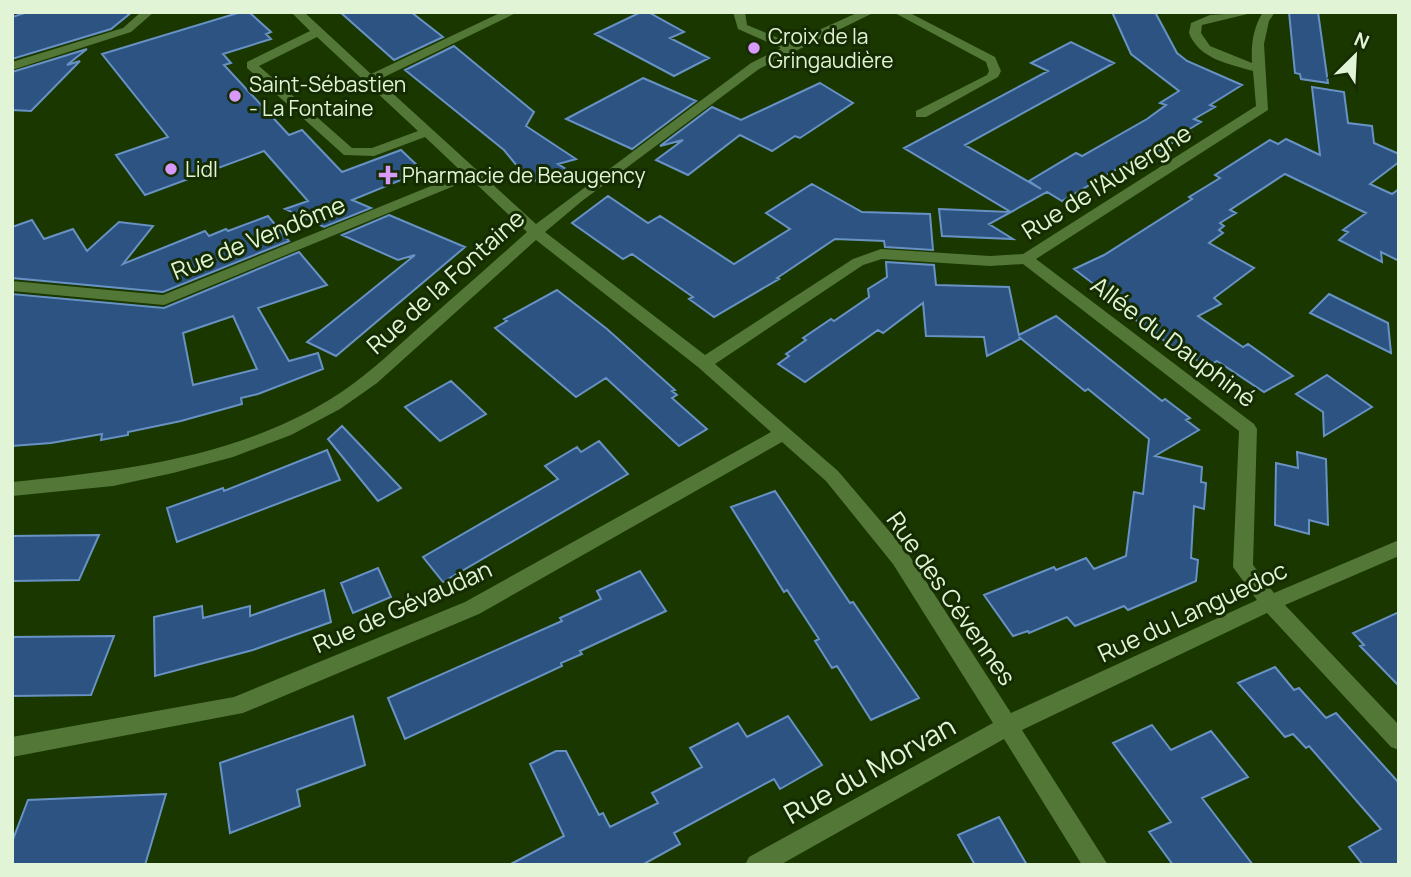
<svg xmlns="http://www.w3.org/2000/svg" width="1411" height="877" font-family="Manrope,sans-serif">
<rect width="100%" height="100%" fill="#1a3700"/>
<path fill="#2c5381" stroke="#6892c4" stroke-width="2" fill-rule="evenodd" d="M28,12H132L111,29L12,59V17Z
M241,12H249L271,32L266,34L271,39L223,54L231,63L224,65L289,135L302,130L342,172L401,150L423,171L352,200L371,208L324,227L285,209L308,201L264,151L145,195L116,155L168,137L102,54Z
M340,12H411L443,37L394,60Z
M641,12H648L684,32L670,38L709,58L674,76L595,34Z
M1112,12H1155L1177,53L1187,61L1242,85L1210,105L1215,107L1194,119L1201,122L1188,130L1191,132L1135,165L1129,162L1062,201L1047,192L1011,212L904,148L1048,71L1031,63L1071,42L1114,63L965,145L1041,189L1029,181L1076,153L1082,156L1147,119L1166,105L1160,103L1179,91L1131,54Z
M1289,12H1318L1328,83L1301,79L1300,74L1295,73Z
M454,46L534,112L526,126L576,159L558,164L569,171L530,182L504,150L405,70Z
M87,49L67,65L80,61L31,111L12,110V72Z
M643,78L696,101L632,149L566,119Z
M820,83L853,103L800,138L795,136L772,151L740,135L688,175L656,160L683,140L660,146L712,107L741,120Z
M1312,87L1344,92L1348,123L1372,126L1374,143L1399,154V162L1370,184L1392,194L1399,189V261L1381,252L1382,262L1339,240L1348,232L1343,230L1366,213L1285,174L1230,210L1236,213L1220,223L1224,226L1219,230L1223,233L1209,243L1254,268L1214,298L1221,304L1198,316L1243,347L1248,344L1293,376L1264,392L1217,361L1206,367L1194,358L1191,360L1104,297L1108,295L1074,269L1104,255L1192,199L1189,197L1220,178L1215,175L1270,140L1278,144L1286,139L1320,155Z
M812,184L862,212L930,214L933,250L885,247L884,241L835,239L777,278L779,279L714,317L689,299L693,297L632,254L623,259L572,223L608,196L648,223L660,216L734,264L790,229L766,213Z
M939,209L1011,212L989,224L1013,239L942,236Z
M389,215L465,247L336,356L307,342L415,255L398,260L342,235Z
M268,216L289,241L163,292L12,278V227L32,220L44,239L73,229L87,251L119,222L153,226L123,264L205,231L209,236L226,229L228,231Z
M299,252L327,285L258,308L289,361L318,353L323,369L258,394L241,398L242,404L181,421L128,432V435L101,440L102,434L51,443L12,446V294L164,308ZM233,316L257,369L193,385L183,333Z
M886,262L934,265L936,285L1009,287L1019,335L1056,316L1162,401L1165,399L1190,418L1186,420L1199,430L1155,456L1202,467L1201,482L1206,483L1204,509L1194,506L1191,558L1198,560L1196,581L1128,610L1124,606L1075,626L1067,617L1029,633L1028,631L1013,636L984,595L1054,567L1056,570L1086,558L1094,569L1126,556L1134,492L1143,494L1149,439L1088,389L1085,391L1019,337L1020,339L987,356L984,337L926,336L923,303L883,333L878,330L805,382L778,364L789,356L786,354L806,340L803,338L831,319L834,321L869,297L868,289L887,277Z
M557,290L607,329L675,390L672,391L677,395L672,398L707,429L679,446L606,378L576,397L495,328L507,321L504,319Z
M1329,294L1388,323L1391,353L1310,313Z
M1327,375L1372,407L1324,436L1323,412L1296,394Z
M451,381L486,414L440,441L405,407Z
M342,426L401,488L378,501L328,439Z
M599,441L628,474L443,582L423,557L558,479L545,466L577,447L581,452Z
M327,450L340,480L177,542L167,508L223,488L224,491Z
M1297,452L1326,459L1328,525L1309,520V534L1275,525L1276,463L1298,468Z
M775,491L850,603L853,602L919,698L871,720L837,666L832,668L815,641L819,639L787,590L784,592L731,507Z
M99,535L79,580L12,581V536Z
M378,568L391,597L353,613L341,583Z
M640,571L666,611L580,651L582,654L561,663L562,666L405,739L388,698L562,621L560,618L601,599L597,591Z
M324,590L331,622L253,650L155,676L154,617L202,606L203,618L250,606V616Z
M1399,612V686L1360,646L1364,645L1353,633Z
M114,636L91,695L12,696V637Z
M1275,667L1294,690L1299,688L1326,718L1336,713L1399,783V865H1363L1349,847L1381,829L1309,746L1306,748L1293,734L1285,737L1238,683Z
M353,716L365,765L297,790L300,806L230,833L220,763Z
M788,716L822,765L780,789L774,779L674,833L680,844L642,865H509L564,836L530,764L556,751H566L599,815L603,813L610,827L658,803L652,793L702,767L690,748L738,723L747,737Z
M1152,725L1171,750L1211,731L1248,777L1202,798L1253,865H1173L1149,832L1171,822L1113,743Z
M166,794L145,865H12V842L28,800Z
M999,817L1027,865H975L958,835Z"/>
<g fill="none" stroke-linecap="round" stroke-linejoin="round">
<path fill="#527737" fill-rule="evenodd" d="M141,12H154L131,32L12,70V62L123,28Z
M291,12H304L371,74L502,12H518L378,80L536,224L751,63L781,48L738,29L733,12H745L747,25L790,43L859,12H875L759,69L582,201L545,232L705,355L853,259L881,249L990,256L1023,254L1256,106L1253,71C1229,64 1199,59 1189,33L1191,23L1210,15L1256,12L1202,25L1201,33L1210,46L1252,63C1251,44 1253,28 1263,12H1275L1269,21L1264,44L1268,110L1036,259L1254,424L1257,429L1253,565L1274,593L1399,540V556L1285,605L1399,725V750L1391,747L1267,613L1022,730L1108,865H1082L1004,739L780,865H745L749,857L993,723L893,564L826,481L782,442L479,614L243,713L12,757V737L234,697L465,602L771,432L698,367L536,240L377,383L340,409L291,435L233,457L173,473L113,486L12,496V482C120,471 234,458 329,400C361,381 388,355 416,330C453,298 490,265 527,232L471,179L164,305L12,291V281L163,295L463,173L425,137L374,156L344,155L247,68V62L310,31ZM317,37L418,131L372,148H352L259,66ZM882,259L990,266L1023,264L1239,431L1233,567L1257,600L1011,713L907,552L838,471L715,364L863,265Z
M893,12H908L995,57L1001,71L998,77L926,117H916V111L987,75L989,71L986,62Z"/>
</g>
<g fill="#d89af8" stroke="#152b02" stroke-width="2.5">
<circle cx="754" cy="48" r="7"/>
<circle cx="235" cy="96" r="7"/>
<circle cx="171" cy="169" r="7"/>
<path d="M384.5 164.5h7v7h7v7h-7v7h-7v-7h-7v-7h7z"/>
</g>
<g text-anchor="middle" dominant-baseline="central" stroke-width="6" stroke-linejoin="round" paint-order="stroke">
<g font-size="21" fill="#e1f4d6" stroke="#152b02" text-anchor="start">
<text x="768" y="36">Croix de la<tspan x="768" dy="24">Gringaudière</tspan></text>
<text x="249" y="84">Saint-Sébastien<tspan x="249" dy="24">- La Fontaine</tspan></text>
<text x="185" y="169">Lidl</text>
<text x="402" y="175">Pharmacie de Beaugency</text>
</g>
<g font-size="24" fill="#e1f4d6" stroke="#152b02">
<text transform="translate(1106 181) rotate(-32)">Rue de l'Auvergne</text>
<text transform="translate(258 237) rotate(-22)">Rue de Vendôme</text>
<text transform="translate(445 281) rotate(-42)">Rue de la Fontaine</text>
<text transform="translate(1174 341) rotate(37)">Allée du Dauphiné</text>
<text transform="translate(952 598) rotate(55)">Rue des Cévennes</text>
<text transform="translate(402 606) rotate(-24)">Rue de Gévaudan</text>
<text transform="translate(1192 611) rotate(-25)">Rue du Languedoc</text>
</g>
<g font-size="28" fill="#e1f4d6" stroke="#152b02">
<text transform="translate(869 769) rotate(-29)">Rue du Morvan</text>
</g>
</g>
<rect width="1411" height="877" fill="none" stroke="#e1f4d6" stroke-width="28"/>
<g transform="translate(1355 56) rotate(24)" stroke="#152b02" stroke-width="5" paint-order="stroke">
<path d="M0-5L12 26L0 18L-12 26Z" fill="#e1f4d6"/>
<text y="-10" font-size="19" font-weight="bold" text-anchor="middle" fill="#e1f4d6">N</text>
</g>
</svg>
